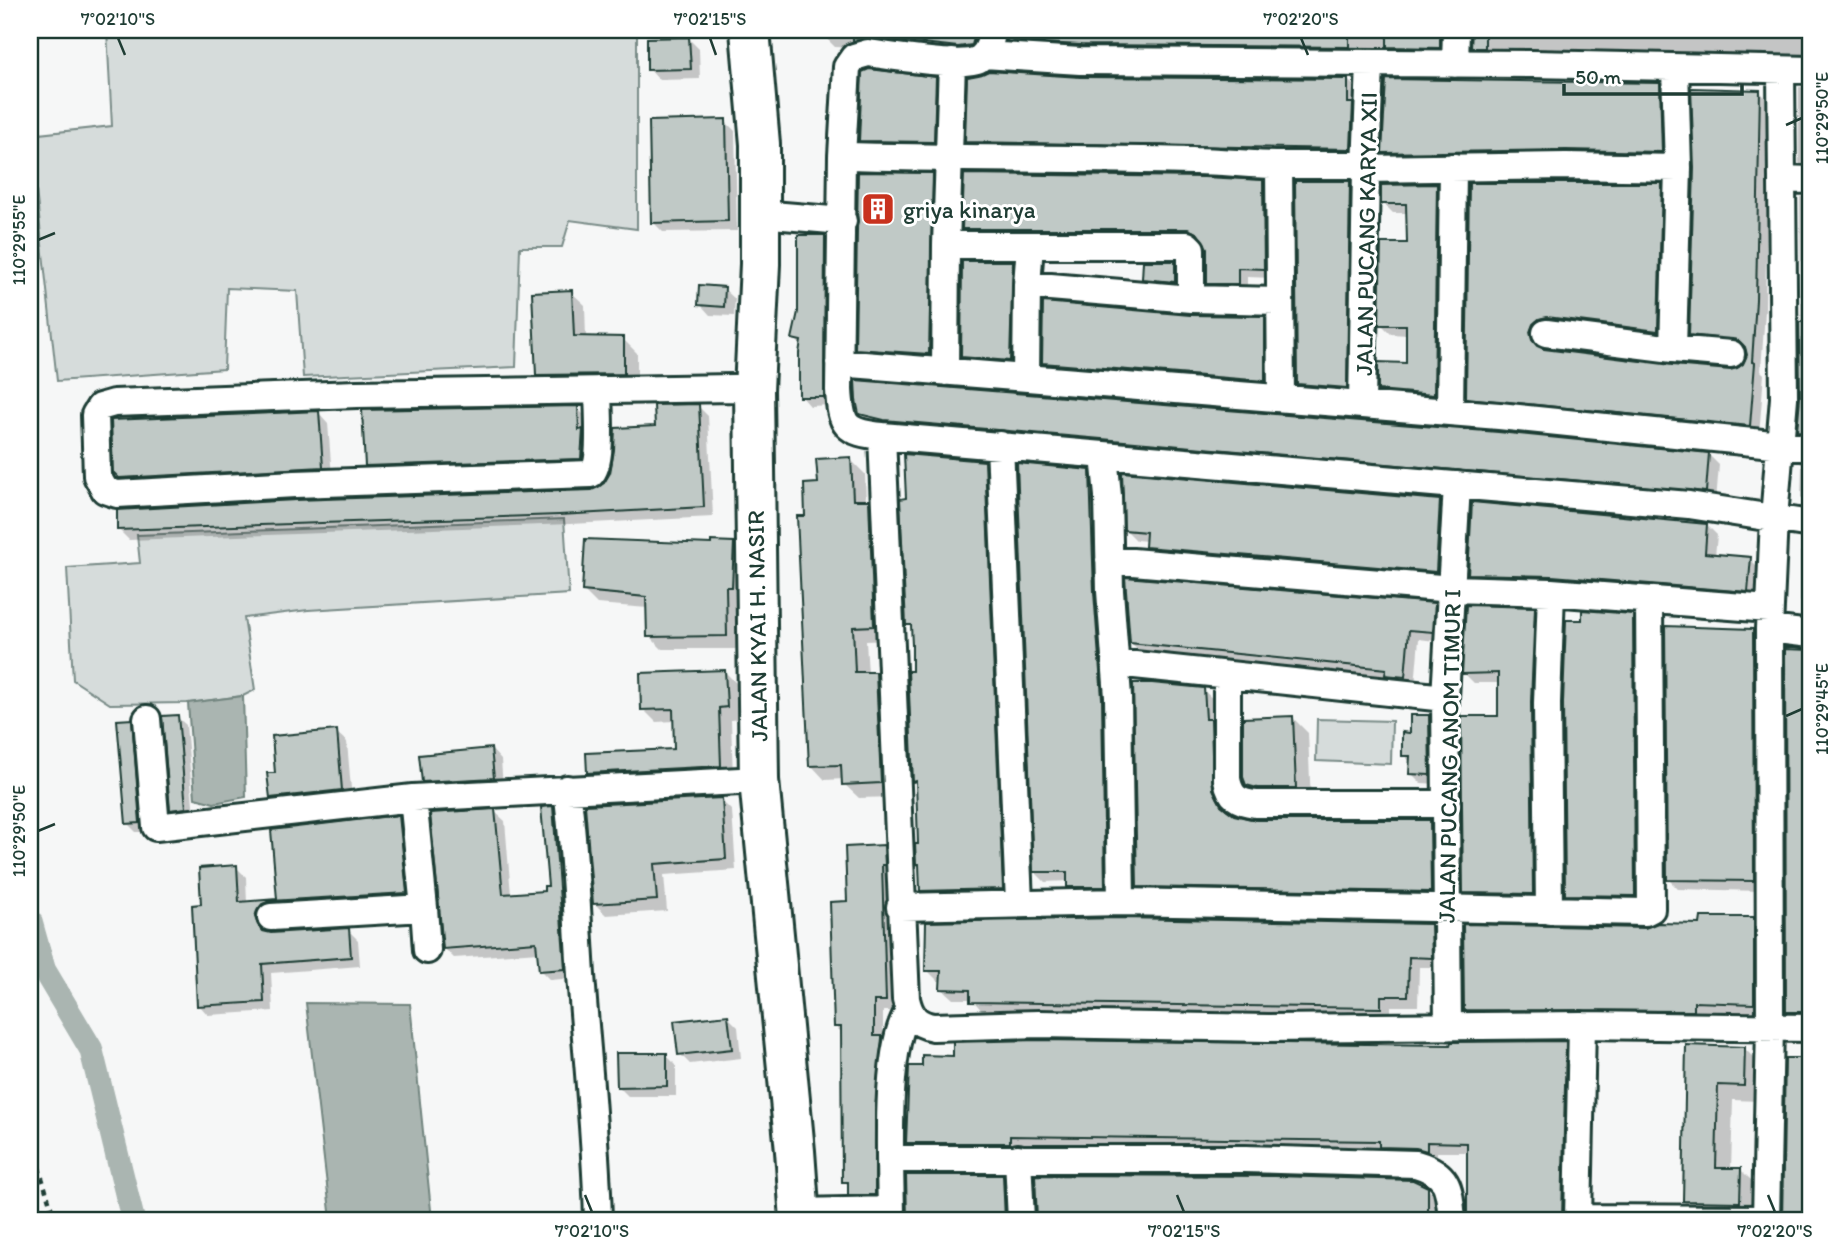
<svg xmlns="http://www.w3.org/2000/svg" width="1841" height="1250" font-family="Itim,sans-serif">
<rect width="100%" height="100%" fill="#f6f7f7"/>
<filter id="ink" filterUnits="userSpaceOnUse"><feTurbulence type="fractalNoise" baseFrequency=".0143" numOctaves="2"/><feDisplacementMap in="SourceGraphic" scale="14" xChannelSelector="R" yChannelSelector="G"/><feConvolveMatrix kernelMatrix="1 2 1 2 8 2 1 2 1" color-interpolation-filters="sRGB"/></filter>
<g filter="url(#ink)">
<path fill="#d6dcdb" stroke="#7a8c88" stroke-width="2" d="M107,30H637V229L570,220L562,247H520L516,367L303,377L297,291L227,288L224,369L57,381L30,135L112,126Z
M564,519L569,594L308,610L244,618L255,690L243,696L188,703L110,704L73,680L67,568L140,563L137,535Z
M1317,719L1392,721L1391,764L1316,761Z
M30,1179L31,1180L43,1220H30Z"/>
<path fill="#aab5b1" stroke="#72857f" stroke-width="2" d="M243,696L246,797L214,803L195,798L188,703Z
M306,1003L410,1004L432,1220H331Z"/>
<path fill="#0003" d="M825,30H990L983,53L835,47L825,37Z
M1008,30H1455L1449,57L1018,50L1008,40Z
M1472,30H1811V56L1483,57L1473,47Z
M689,39L699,49L700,79L659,80L649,69Z
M935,79L950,94L948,157L876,155L860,140Z
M1080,79L1348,80L1358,90L1360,159L977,152L967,142Z
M1659,85L1669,95L1671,161L1394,162L1384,152Z
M1799,87H1811V174L1799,163Z
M1759,91L1769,101L1765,311L1761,371L1764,374L1759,435L1478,407L1468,397L1470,185H1661L1671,195L1667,340L1540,341V349L1671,366L1738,370L1745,365L1748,356L1747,349L1701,344L1691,334Z
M725,121L735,131L737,231L663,232L653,222Z
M932,175L942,185L938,363L867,358L857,348Z
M1263,182L1272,192L1273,278L1247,277V293H1218L1208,283V248L1204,241L1199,238H974L964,229Z
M1349,183L1359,193L1356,397L1309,393L1298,383Z
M1436,185L1446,196L1444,404L1390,400L1380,390L1408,364V335L1391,334L1381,324L1409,245L1408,213H1393L1383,203Z
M1811,196V441L1799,430L1802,398L1800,197Z
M824,237L834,246L832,405L810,406L801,396L802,346L794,338Z
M1012,262L1021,271L1018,369L971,365L963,356Z
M1175,262L1179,267V286L1149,283L1144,278Z
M724,289L735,299L734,316L710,315L700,304Z
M571,292L585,305L586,338L623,339L637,353V387L552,389L538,375Z
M1190,316L1264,318L1273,327L1274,390L1053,372L1044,363Z
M698,406L708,416L713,517L570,524L129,540L119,530L593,491L605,484L611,473L657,427Z
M577,408L587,418L590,467L376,475L367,465Z
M319,413L328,423L332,477L131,487L114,471Z
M861,413L1709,455L1719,465L1716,501L871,424Z
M850,459L865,474L866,502L883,516L888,640L866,641L868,674H876L890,688L895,797L859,798L844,784V779L825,780L811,765L807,517L820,485Z
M984,462L994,472L1012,898L932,900L922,890L921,866L918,863L920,845L918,785L914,781L913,629L908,624Z
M1802,464H1811V507L1801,497Z
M1089,471L1099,481L1114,896L1079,897L1069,887V881L1045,882L1035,872Z
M1440,501L1450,511L1446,581L1157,557L1146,547L1147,541L1136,540L1126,530Z
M1707,525L1717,535L1715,556L1750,559L1760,569L1758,601L1480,583L1470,573Z
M1805,540H1811V612L1800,601V552H1805Z
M733,543L746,557L739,649H662L649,636L648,608L597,604L584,591L712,546Z
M1434,605L1444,616L1443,642L1419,639L1415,686L1398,685L1391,678L1142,653L1131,643Z
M1534,609L1544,619L1542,903L1474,902L1464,892L1500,718L1499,683H1474L1464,673Z
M1633,616L1643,626L1644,905L1576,904L1566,894Z
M1753,630L1763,641V891L1678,889L1668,879Z
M1811,650V1022L1798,1021L1787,1011V651Z
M725,672L737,684L739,719L731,720L733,778L602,785L589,772L676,750L675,721L656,722L643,709Z
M1203,690L1214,700L1222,800L1228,813L1240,819L1256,822H1430L1440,832V901L1148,896L1138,886Z
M177,717L186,725L194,816L181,818L172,809Z
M1429,717L1439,727V784L1421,783L1411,773V763L1404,755Z
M1293,718L1308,733L1311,803L1263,800L1247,784Z
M131,720L140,729L148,832H136L128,824Z
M336,732L347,742L352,800L281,808L271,798Z
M491,749L501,760L503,787L433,791L423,781Z
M721,800L732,811L736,870L664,875L667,911L606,915L594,903Z
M553,808L563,818L574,978L550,980L540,970L539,952L454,958L444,948L494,811L505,821L511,895L546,893L550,887Z
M398,817L408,827L415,902L266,919L264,928L266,933L272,934L348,930L358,940L360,966L271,973L273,1011L208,1015L199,1005L203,906L236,867L246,877L247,903L279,901L273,831Z
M883,847L893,857L895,1011H883V1039L892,1048L884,1204L859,1205L849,1194V1186L844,1181L843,1034L836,1027L848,903Z
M1753,919L1763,929L1764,1013L1704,1012L1703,1020H1475L1465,1010L1645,929Z
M1431,925L1441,936V967H1419L1418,1006H1391V1018L983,1012L972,999H953L942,989V981H938L927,970Z
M728,1017L738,1027L741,1058L690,1064L680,1054Z
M1565,1043L1575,1053L1571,1220H1469V1152H1437V1160L1391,1157L1385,1150L1019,1146L918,1153L907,1143L1451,1047Z
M1688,1047L1745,1049L1760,1064L1759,1101L1733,1100L1731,1170H1741L1756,1185L1755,1217L1700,1218L1684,1202Z
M666,1055L676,1065V1096H628L618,1086Z
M1787,1060H1811V1220H1784Z
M908,1177H1002L1013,1187L1014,1220H908Z
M1036,1177L1427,1188L1437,1199V1220H1037Z"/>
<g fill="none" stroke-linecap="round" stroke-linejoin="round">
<path stroke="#aab5b1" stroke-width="24" d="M30,920L44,970L91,1049L133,1220"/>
</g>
<path fill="#c0c9c6" stroke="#1f3d34" stroke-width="2" d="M853,30H976L972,45L958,47L870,37L853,41Z
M1007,30H1349V47L1081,45L1007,41Z
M1387,30H1440V48L1387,47Z
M1472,30H1485V48H1471Z
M689,37L691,69L647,70V38Z
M869,69L936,77L934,142L859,141L862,72Z
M989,71L1080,77L1348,79V103H1353L1351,149L965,142L967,77Z
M1386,79L1660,83L1662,152L1566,150L1382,153Z
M1691,88L1760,90L1756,300L1752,362L1755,363L1750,426L1466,398L1469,183H1662L1658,331L1547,317L1539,319L1533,324L1530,332L1532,340L1537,346L1544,349L1672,365L1730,370L1737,368L1743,364L1747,355L1745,347L1739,341L1689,335L1694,168Z
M726,119L728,221L651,223L649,121Z
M858,172L933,173L929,354L855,349Z
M964,174L1204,177L1263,180L1264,269L1238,268V284H1207V248L1198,234L1188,229H962Z
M1295,181H1350L1347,388L1297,384Z
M1437,184L1434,395L1378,390V362L1406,363V325H1379L1381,243H1407L1406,204H1381V185Z
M798,235H825L824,397H799V353L801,341L792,339L798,312Z
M962,261H1013L1010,361L961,357Z
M1143,261H1175V282L1142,279Z
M699,285L725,287L724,307L698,305Z
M572,290L574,336L624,337V374L536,375L532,292Z
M1043,302L1190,315L1265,316V381L1042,363Z
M1799,322H1811V432L1797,431L1800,398Z
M855,380L1498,432L1709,453L1706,492L884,420L859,414L856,400Z
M699,404L704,507L559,515L117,530V510L296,500L592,490L604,483L610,473L614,450L615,428L655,426L654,405Z
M578,406L579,430L583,429L581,459L365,466L362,410Z
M319,411L323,467L119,478L113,472L111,420Z
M904,454L985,461L1003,889L920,891L919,864H916L915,844H918L916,781L913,782L908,671H912V645L911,625H906L900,499L906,498Z
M851,457L853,500H869L874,626L853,627L855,672H876L881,783L842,785L841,765L809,766L797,516H805L804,484L818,483L816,459Z
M1017,463L1090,470L1094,592L1102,698L1105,887H1067V872H1033Z
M1122,472L1440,500L1436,572L1145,547L1146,532L1124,530Z
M1472,502L1707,524L1705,553L1751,557L1748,592L1552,576L1468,574Z
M585,539L711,544V541L734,542L732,587H726L727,636L647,637L646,597L582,591Z
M1125,577L1435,603L1433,632L1409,630L1405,677L1385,675L1386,669L1130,643Z
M1466,605L1535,607L1531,702L1533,894L1463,893L1461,716H1498V673L1462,674Z
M1582,610L1633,614L1635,896L1565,895L1563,703L1566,620H1582Z
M1665,626L1753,629L1754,881L1667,880Z
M1785,649L1811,650V1012H1786Z
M725,670L727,707L719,708L721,766L587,773L586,753L674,749L673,709L641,710L640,673Z
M1133,683H1152L1204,688L1206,719H1211L1213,789L1221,805L1234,815L1256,820H1430L1431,892L1137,887Z
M178,715L186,808L170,810L162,716Z
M1410,715H1429L1430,775L1409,774L1410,756H1402V732L1410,733Z
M1293,716L1296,788H1257L1246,785L1243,777V718Z
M132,719L140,823L126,824L117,720Z
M337,730L342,790L270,798L267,773H275L272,736Z
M491,748L494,778L422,782L419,755Z
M722,798L726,859L654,864L657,900L593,904L585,805Z
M553,806L565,969L539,971L536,942L443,949L430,813L495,809L503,894L544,891V886H548L541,807Z
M399,815L407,893L270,901L262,904L257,911L255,917L258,925L263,931L271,933L349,928L351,957L262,964L264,1002L197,1006L192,905L201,904L199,868L237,865L239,902L277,899L271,830Z
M884,845L885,865H882L886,1001H874V1036H882V1038L875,1110V1195H848V1182H842L841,1027H834L830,902L847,901L845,847Z
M1701,917H1754V1004L1694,1002V1011L1464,1010L1463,924L1645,928L1658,923L1700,924Z
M1121,918L1431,924L1432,958L1409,957L1408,996H1381V1008L970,1002V990L940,989L941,971H925L926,922Z
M728,1015L732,1049L678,1055L674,1021Z
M1039,1040L1450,1045L1451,1042L1566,1041L1562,1220H1467V1143L1427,1142V1151L1416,1148L1379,1147V1141L1010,1136V1143H906L909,1066H922V1055L953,1056V1042Z
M1686,1045L1745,1047L1744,1086L1718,1085L1716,1168H1741L1740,1202L1683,1201Z
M616,1053H667V1086L617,1087Z
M1785,1058H1811V1220H1782Z
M906,1175H1003L1005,1220H907Z
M1035,1175L1275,1176L1413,1180L1428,1187V1220H1037Z"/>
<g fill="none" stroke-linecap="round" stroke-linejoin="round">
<defs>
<path id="minor" d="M992,30C991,41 989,53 979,59C964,68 889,56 868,53L854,57L847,67L842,156L839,390C841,426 845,432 882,436L1689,505L1811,524
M984,55L1080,61L1533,64L1811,70
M952,62L946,245H1187L1191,249V299L1280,301
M1455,64L1456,30
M842,156C959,159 1077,158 1194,161C1222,161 1251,165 1279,165L1281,398
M1279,165H1358L1366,169L1566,166L1678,168
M1782,179L1811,180
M760,214L843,221
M1027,285L1191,299
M1546,333L1673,349L1731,354
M1673,349L1678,168L1675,68
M839,363L1499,416L1811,448
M945,372L946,245
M1026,377L1027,285L1030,245
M598,390C598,408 603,464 591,474L295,484L117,494L105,490L97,476L95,415L100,407L114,403L357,394L734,388L754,390
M1362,405L1366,169L1370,64
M1450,412L1453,167
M882,436L906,999C910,1016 916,1024 933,1027L1039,1024L1268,1028L1582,1025L1811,1028
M1000,445L1019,903
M1104,455L1108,496L1110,591L1118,697L1121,902L1645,912L1651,909L1649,600
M1109,560L1452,589L1551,592L1769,609
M1769,629L1811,634
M1116,663L1445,698
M1227,675V779C1230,797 1238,802 1256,804H1447
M147,719L156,827L413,798L759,780
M567,789C575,851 577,913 581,975C587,1057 596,1138 598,1220
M900,907L1121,902
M424,908L427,950
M1549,911L1547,703L1551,592
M271,917L424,908L413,798
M1448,1027L1445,698L1457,485
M1018,1158L1021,1220
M891,1159H1245L1416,1164C1450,1174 1449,1189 1452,1220
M800,1212L891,1210
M1578,1218L1766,1219
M891,1220C891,1171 883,1048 909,1011
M1578,1220L1582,1025
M1766,1220L1770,1026L1769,629L1774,518L1784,398L1781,71"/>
<path id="secondary" d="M750,30L760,144V264L754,390L759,780L795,1151L800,1220"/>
</defs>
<use href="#minor" stroke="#1f3d34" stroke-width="32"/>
<use href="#secondary" stroke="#1f3d34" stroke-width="44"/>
<path stroke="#1f3d34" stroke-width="4.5" stroke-dasharray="5 5" stroke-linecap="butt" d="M30,1139L55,1220"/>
<use href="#minor" stroke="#fff" stroke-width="26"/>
<use href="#secondary" stroke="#fff" stroke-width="38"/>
</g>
</g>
<path fill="none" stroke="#1f3d34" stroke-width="2.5" d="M118,38L125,55M710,38L716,55M1301,38L1308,55M1786,125L1802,118M38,240L55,233M1786,716L1802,709M38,831L55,824M585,1195L592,1212M1177,1195L1184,1212M1768,1195L1775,1212"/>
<defs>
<symbol id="building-square" viewBox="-11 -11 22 22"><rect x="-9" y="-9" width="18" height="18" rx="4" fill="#c8321e" stroke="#fff"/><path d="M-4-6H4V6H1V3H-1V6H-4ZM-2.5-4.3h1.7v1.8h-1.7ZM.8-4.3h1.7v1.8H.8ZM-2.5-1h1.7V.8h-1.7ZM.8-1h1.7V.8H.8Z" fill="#fff"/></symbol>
</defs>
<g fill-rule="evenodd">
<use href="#building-square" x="859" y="190" width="38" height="38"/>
</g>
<g text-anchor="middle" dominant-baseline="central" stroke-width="6" stroke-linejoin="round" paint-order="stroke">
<g font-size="24" fill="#1f3d34" stroke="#fff" text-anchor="start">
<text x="903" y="209">griya kinarya</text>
</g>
<g font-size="24" fill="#1f3d34" stroke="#fff">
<text transform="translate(1366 234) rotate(-89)">JALAN PUCANG KARYA XII</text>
<text transform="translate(757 626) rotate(-91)">JALAN KYAI H. NASIR</text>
<text transform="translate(1449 756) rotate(-89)">JALAN PUCANG ANOM TIMUR I</text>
</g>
</g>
<rect width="1841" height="1250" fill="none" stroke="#fff" stroke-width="77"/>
<path d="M1564 84v10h178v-10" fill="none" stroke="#1f3d34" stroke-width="3.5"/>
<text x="1575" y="84" font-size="21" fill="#1f3d34" stroke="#ffffff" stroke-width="5" paint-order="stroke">50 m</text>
<rect x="38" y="38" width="1764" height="1174" fill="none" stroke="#1f3d34" stroke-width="2.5"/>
<g font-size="18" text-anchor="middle" fill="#1f3d34">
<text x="118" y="25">7°02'10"S</text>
<text x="710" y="25">7°02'15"S</text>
<text x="1301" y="25">7°02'20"S</text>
<text transform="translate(1822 118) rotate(-90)" y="6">110°29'50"E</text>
<text transform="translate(19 240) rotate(-90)" y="6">110°29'55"E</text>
<text transform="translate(1822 709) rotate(-90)" y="6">110°29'45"E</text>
<text transform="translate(19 831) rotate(-90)" y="6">110°29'50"E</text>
<text x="592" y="1237">7°02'10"S</text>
<text x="1184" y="1237">7°02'15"S</text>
<text x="1775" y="1237">7°02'20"S</text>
</g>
</svg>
